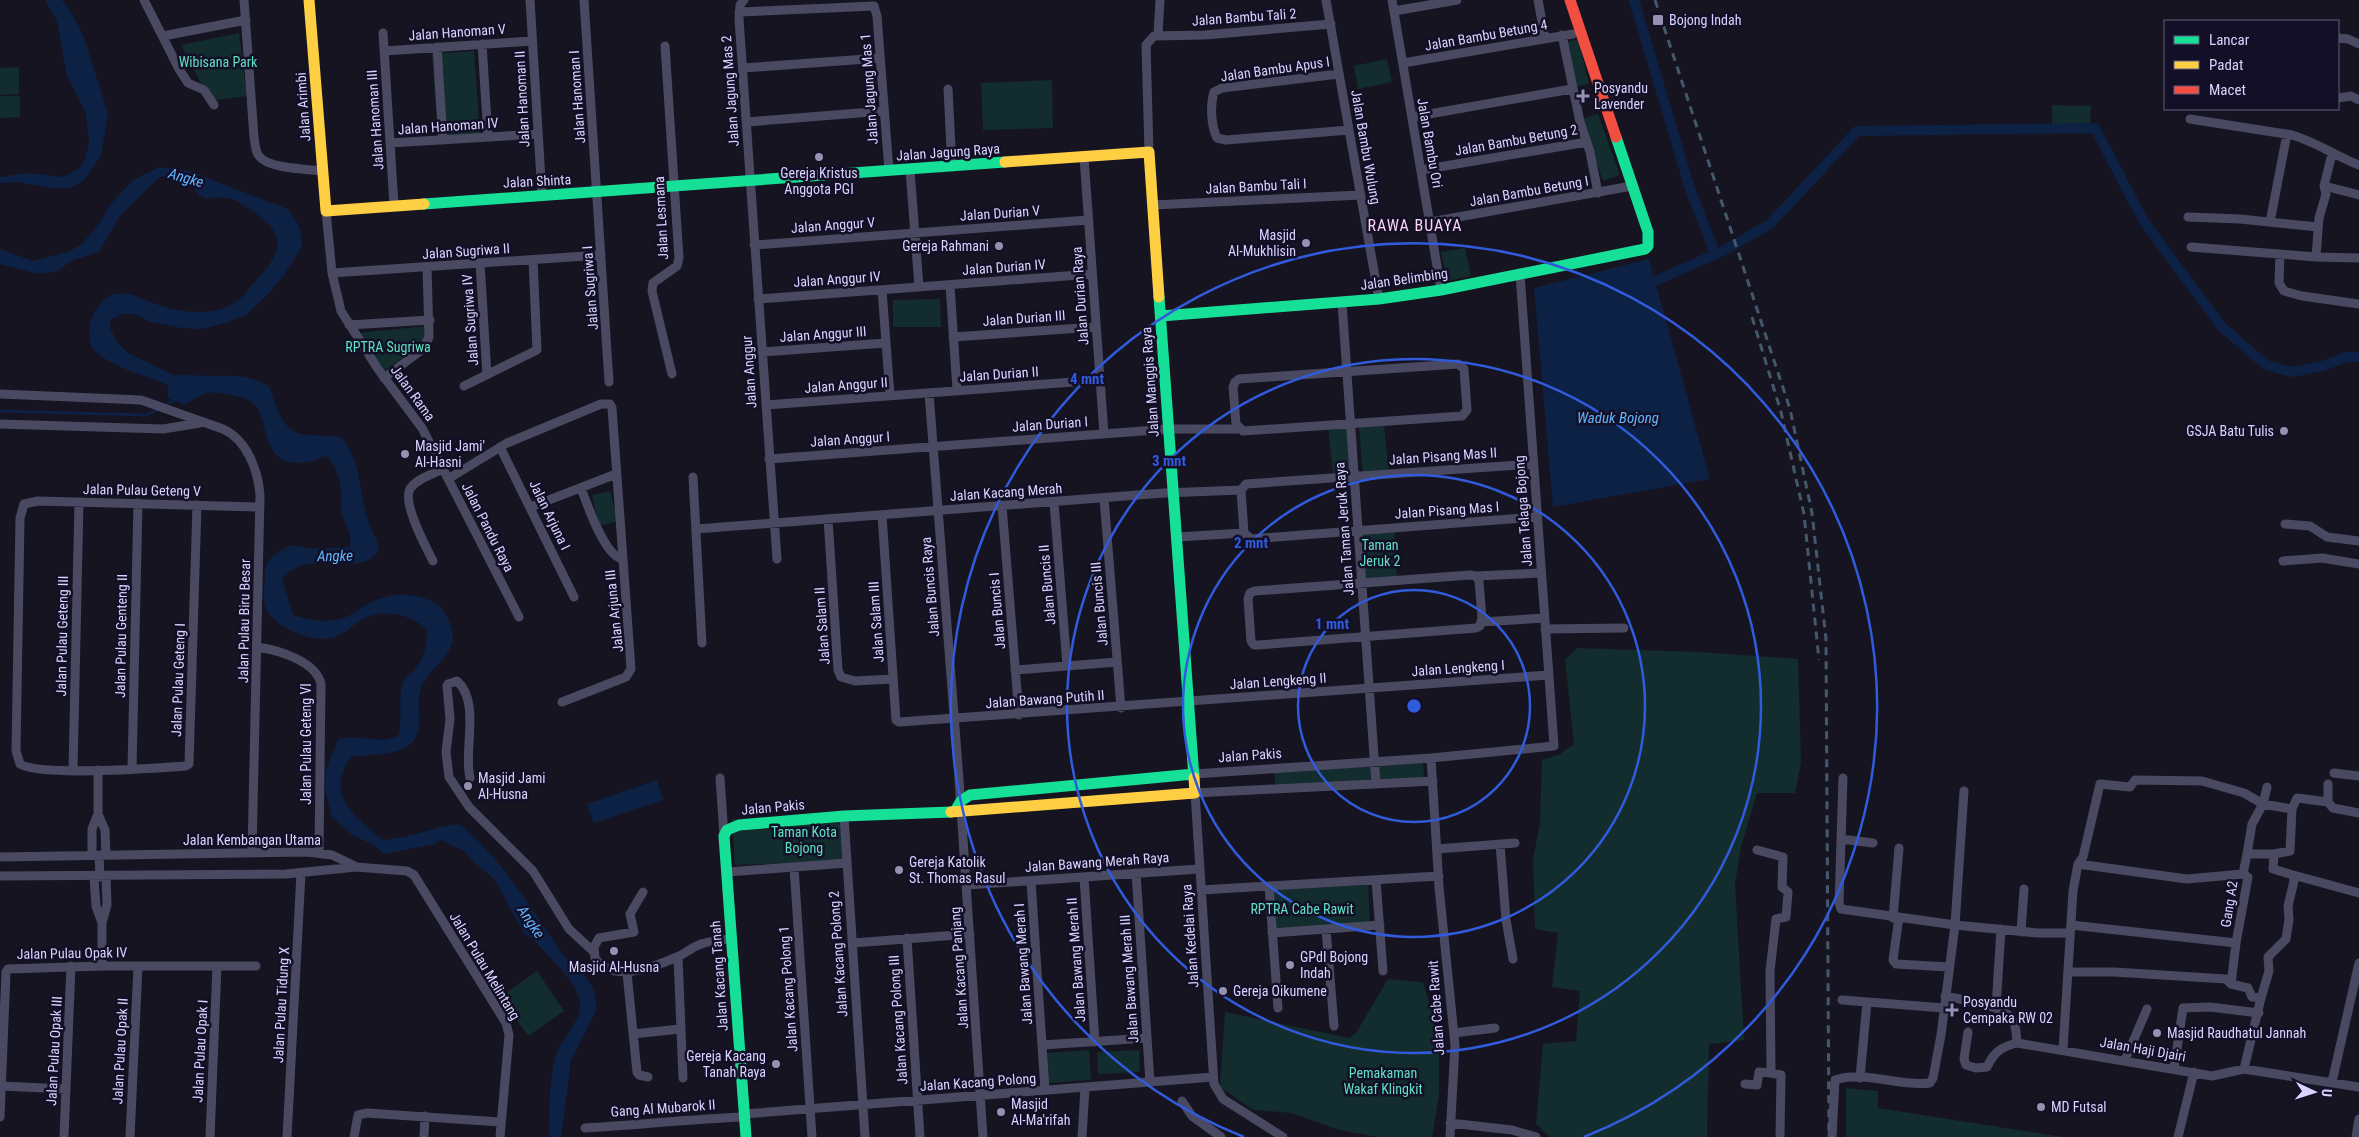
<svg xmlns="http://www.w3.org/2000/svg" width="2359" height="1137" font-family="'Roboto Condensed',sans-serif">
<rect width="100%" height="100%" fill="#161421"/>
<path fill="#132c2d" d="M239,33L247,96L216,100L201,83L181,45Z
M1578,39L1589,84L1571,88L1561,44Z
M474,51L480,134L438,138L432,54Z
M1387,59L1392,82L1358,89L1354,66Z
M19,67V94L0,95V68Z
M1052,80L1053,128L983,130L981,83Z
M0,96H20V117L0,118Z
M2052,105L2091,106L2090,125L2052,124Z
M1598,114L1620,175L1603,181L1581,119Z
M1465,248L1471,276L1447,281L1441,252Z
M940,299L941,327H893V300Z
M426,326L428,341L382,372L359,333Z
M1347,425L1352,471L1333,473L1328,427Z
M1384,425L1389,475L1363,477L1359,427Z
M610,491L618,521L599,526L592,495Z
M1394,528L1397,576L1366,579L1363,531Z
M1577,648L1697,652L1798,659L1801,763L1795,793H1757L1741,847L1735,885L1744,1040L1709,1044L1707,1137H1550L1536,1124L1543,1044L1576,1041L1580,991L1552,987L1558,933L1535,929L1533,859L1540,823L1542,760L1560,754L1574,744L1565,660Z
M1423,761L1424,778L1378,781L1377,763Z
M1370,764L1371,780L1275,787V771Z
M829,817L848,826L849,861L735,865L732,819Z
M1368,885L1370,925L1275,932L1272,890Z
M537,971L564,1011L528,1036L500,997Z
M1388,979L1423,982L1439,1037V1095L1432,1137H1377L1339,1130L1292,1113L1253,1110L1220,1087L1225,1012L1349,1038L1356,1033Z
M1089,1050L1091,1080L1048,1083L1046,1053Z
M1139,1050L1140,1072L1098,1074L1097,1052Z
M1846,1088L1878,1091V1108L2063,1137H1846Z"/>
<path fill="#0d2144" d="M45,0H62L72,14L84,38L108,113L101,156L84,180L71,188H54L16,182L0,183V177L27,173L63,177L79,169L85,160L89,143L86,114L67,76L57,21Z
M160,167L189,171L288,209L300,228L302,247L282,278L269,293L246,315L225,323L202,329L182,328L151,322L134,314H122L110,320V328L117,342L128,353L173,375L239,376L253,379L269,386C275,401 281,428 298,433C310,437 328,434 342,437C363,466 358,492 369,523C372,532 377,539 379,549C362,581 312,546 282,578L293,615C310,621 332,624 348,616C355,613 361,608 368,604C388,593 412,591 433,602C441,606 444,611 448,619C466,655 428,663 420,691C415,708 426,732 409,745C395,756 369,754 351,757C324,794 355,818 383,840C410,838 433,827 459,824C497,852 533,911 560,950C569,963 583,971 591,985C595,993 598,1002 596,1011L571,1060L561,1137H549C550,1109 548,1076 558,1050C565,1034 585,1017 579,998C572,975 547,956 532,938L524,934L495,880L475,863L464,851L441,840L435,844L384,854L372,844L352,835L332,817L325,789L326,769L338,740L351,737L385,740L398,736C404,720 396,691 405,678C407,675 412,673 414,670C425,658 427,646 427,630C411,613 381,608 361,620C352,626 342,636 332,638C312,643 274,628 266,608C262,600 265,583 265,574C265,558 278,552 291,545L311,549L350,547C353,532 343,525 341,510C340,505 342,499 341,494C341,480 336,468 328,457L324,456C311,464 284,468 274,452C257,426 271,402 231,395C222,393 213,391 204,394C197,397 190,402 184,405L168,398V385C147,376 107,366 93,349C88,342 89,331 90,323C92,314 102,300 110,296C127,288 140,299 156,304C181,313 218,318 240,299C245,295 248,289 252,285C281,254 291,237 251,210C233,198 227,195 206,199L198,194L193,187L161,176L119,217L99,252L71,261L58,271L38,274L0,264V249L33,261L68,252L82,244L102,220L109,206L133,180Z
M1649,259L1710,479L1553,507L1534,288Z
M657,780L663,800L594,823L587,804Z"/>
<g fill="none" stroke-linecap="round" stroke-linejoin="round">
<path stroke="#0d2144" stroke-width="3" d="M164,406L176,399
M0,411L146,415L159,409"/>
<path stroke="#0d2144" stroke-width="10" d="M1634,0L1690,189L1715,253
M1655,281L1723,251L1770,224L1857,131L2095,128L2143,220L2221,326L2266,365L2292,372L2323,366L2346,357H2359"/>
<path stroke="#4a4962" stroke-width="9" d="M144,0L179,69L188,83L204,90L214,105
M244,0L254,137C255,143 255,151 259,156C268,169 308,169 323,171
M530,0L542,196
M584,0L609,382
M744,0L740,5L739,19L777,559
M1326,0L1379,299
M1392,0L1441,290
M1538,0L1545,38
M1394,11L1457,0
M739,12L874,6L877,16L889,171
M383,33L394,205
M1158,34L1160,0
M1562,35L1580,122L1590,152L1598,193
M163,36L246,20
M2338,38L2348,39L2359,44
M482,44L488,137
M665,46L679,258L677,266L653,283L652,291L672,374
M437,47L443,140
M384,51L532,41
M1403,63L1573,34
M743,68L880,58
M1339,74L1222,88L1214,92C1210,105 1211,126 1217,138L1226,140L1349,130
M948,89L952,167
M2338,98L2351,96L2359,100
M1412,117L1572,89
M2190,119L2292,135C2316,142 2336,156 2359,165
M747,122L884,111
M390,143L538,134
M1149,152L1146,45L1154,36L1205,35L1331,24
M2332,154L2324,186L2326,194L2319,218L2316,257L2359,258
M1084,157L1104,434
M910,170L919,287
M1421,170L1587,142
M2324,186L2359,195
M1153,205L1361,195
M326,211L332,273L341,311L378,369L422,428L519,617
M2188,217L2240,219L2318,227
M1430,222L1632,186
M2270,222L2287,134
M754,245L1088,220
M2191,247L2316,257
M2280,254L2279,283L2284,291L2302,296L2359,304
M480,263L487,375
M332,273L601,255
M950,285L957,390
M882,290L890,395
M758,299L1092,274
M1342,303L1376,784
M349,325L430,320
M953,337L1096,327
M762,352L886,343
M1458,364L1464,369L1467,410L1462,416L1243,431L1236,424L1233,387L1235,382L1239,379Z
M384,378L423,349L429,337L427,267
M464,386L537,350L533,260
M929,393L959,779L983,1137
M0,394L141,400L223,429C247,440 258,470 260,495L252,852
M766,405L1100,380
M0,424L163,429L200,423
M500,447L574,597
M769,459L1169,429H1239
M1534,464L1246,484L1241,490L1244,533L1251,539L1537,517
M693,477L702,643
M448,479L507,443L601,404H610L612,408L631,669L626,677L562,702
M581,488C587,504 604,555 622,559
M1104,498L1121,708
M1054,502L1067,666
M197,505L189,764L186,766C156,768 41,777 20,764L16,751L20,518L24,504L38,501L260,507
M1002,506L1019,715
M531,507L616,474
M882,515L896,720L899,722L1549,675
M828,519L838,670L841,677L855,681L893,679
M2285,524L2310,526L2327,537L2359,541
M696,529L1164,493L1241,490
M1177,537L1244,533
M433,561C426,547 402,503 410,489C416,479 433,474 443,469
M2283,561L2322,558L2359,564
M1470,575L1476,576L1479,581L1482,618L1480,626L1476,628L1258,645H1254L1251,641L1248,599L1250,593L1255,591Z
M1476,576L1541,573
M1482,622L1545,618
M1545,629L1624,628
M257,647C278,650 316,661 321,684L319,853
M1015,670L1117,662
M1431,758L1439,887L1455,1045L1450,1137
M132,769L138,503
M73,770L79,502
M2334,773L2359,776
M1194,774L1431,758L1554,746L1520,274
M470,778C463,751 481,702 457,681L448,684L447,686L450,719L446,752L449,777L469,807L533,871L569,929L594,952
M720,778L724,836
M1843,778L1839,903L1841,909L1955,925L2038,933H2070
M2328,802V784
M98,814L105,830L106,855
M844,816L865,1137
M1841,839L1873,843
M1500,844L1506,920L1513,959
M1437,849L1515,843
M1757,850L1783,857L1782,887L1788,892L1786,917L1776,919L1770,971L1771,1073L1781,1075L1780,1137
M2247,854L2252,824L2263,804L2267,787
M92,855V829L98,814V770
M99,855L100,877
M0,857L307,852L332,855L355,866
M2078,864L2187,879L2243,874
M794,867L812,1137
M727,872L847,863
M1136,873L1150,1082
M2293,875L2359,893
M0,876L286,874L356,867L407,871L414,875L506,1023L509,1035L500,1137
M94,877L96,906L102,923
M1084,877L1095,1042
M1376,880L1383,971
M1031,881L1045,1090
M967,885L1199,869
M1269,886L1278,1008
M1201,890L1439,876
M643,892L630,914L634,932L599,938L594,947L595,958C612,984 654,967 677,957C685,954 692,947 701,944C710,941 721,940 731,939
M1899,917L1893,960L1896,964L1949,967
M1893,918L1899,848
M2071,925L2236,943
M1326,929L1334,1026
M2021,932L2024,889
M1272,933L1380,925
M907,938L920,1137
M853,943L970,934
M678,957L683,1078
M102,966V923L107,905L106,877
M2068,972H2114L2226,979L2231,984
M627,973L637,1072L639,1075L648,1077
M1945,996C1962,1000 2003,1005 2012,1019C2017,1026 2016,1035 2017,1043L2212,1076L2244,1069L2359,1087
M2261,998L2269,971L2268,957L2286,939L2289,919L2288,906L2294,881L2293,875L2273,869L2274,854
M1842,1000L1944,1008
M1996,1008L2001,929
M1968,1032L1964,1059L1966,1065L1976,1068L1987,1067C1994,1052 2001,1047 2017,1043
M1454,1033L1495,1028
M633,1034L680,1029
M1042,1045L1147,1038
M2063,1049L2073,891L2078,864L2083,857L2100,784L2130,787L2135,780L2202,781L2244,793L2263,804L2292,809
M2125,1060L2147,1009
M2174,1069L2183,1008L2210,1007L2259,1013
M2244,1069L2261,998L2252,997L2248,988L2231,984L2236,943L2248,877L2243,874L2247,854H2274L2290,851L2292,809L2297,798L2328,802L2333,808L2359,813
M1860,1078L1867,1002
M2332,1082L2359,963
M1745,1084L1757,1085L1759,1072L1771,1073
M1,1086L66,1089
M1182,1101L1192,1116L1221,1137
M744,1114L1213,1077
M0,1117L6,972L8,969L102,966H256
M1450,1123L1512,1130L1536,1137
M585,1128C638,1125 691,1119 744,1117
M64,1137L71,966
M130,1137L138,966
M210,1137L217,966
M287,1137L301,873
M354,1137L358,1115L367,1113L500,1122
M424,1137L425,1116
M1082,1137L1085,1088
M1283,1137L1223,1099L1214,1084L1195,793L1433,781
M1832,1137L1835,1080C1866,1070 1899,1087 1930,1083L1933,1078L1941,1035L1955,925L1964,791
M2178,1137L2194,1072
M2356,1137L2359,1119"/>
<path stroke="#16e098" stroke-width="11" d="M424,204L1005,162
M1159,297L1194,778
M1161,316L1379,299L1441,290L1645,249L1648,246V232L1616,137
M955,811L961,801L970,795L1194,774
M746,1137L724,836L727,830L739,825L844,816L951,812"/>
<path stroke="#ffcf43" stroke-width="11" d="M309,0L326,211L424,204
M1005,162L1149,152L1159,297
M951,812L1195,793L1194,778"/>
<path stroke="#f24e42" stroke-width="11" d="M1570,0L1616,137"/>
<path stroke="#43596b" stroke-width="3" stroke-dasharray="8 6" stroke-linecap="butt" d="M1655,0L1790,409L1812,513L1826,639L1829,1137
M1752,317L1781,412L1804,514L1819,660"/>
</g>
<g fill="none" stroke="#305bdc" stroke-width="2.5">
<circle cx="1414" cy="706" r="116"/>
<circle cx="1414" cy="706" r="231"/>
<circle cx="1414" cy="706" r="347"/>
<path d="M1244 1137A463 463 0 1 1 1584 1137"/>
</g>
<g fill="#9591b1" stroke="#130f26" stroke-width="2">
<rect x="1652" y="14" width="12" height="12" rx="2.5"/>
<path d="M1580.5 88.5h5v5h5v5h-5v5h-5v-5h-5v-5h5z"/>
<circle cx="819" cy="157" r="5"/>
<circle cx="1306" cy="243" r="5"/>
<circle cx="999" cy="246" r="5"/>
<circle cx="2284" cy="431" r="5"/>
<circle cx="405" cy="454" r="5"/>
<circle cx="468" cy="786" r="5"/>
<circle cx="899" cy="870" r="5"/>
<circle cx="614" cy="951" r="5"/>
<circle cx="1290" cy="965" r="5"/>
<circle cx="1223" cy="991" r="5"/>
<path d="M1949.5 1002.5h5v5h5v5h-5v5h-5v-5h-5v-5h5z"/>
<circle cx="2157" cy="1033" r="5"/>
<circle cx="776" cy="1064" r="5"/>
<circle cx="2041" cy="1107" r="5"/>
<circle cx="1001" cy="1112" r="5"/>
</g>
<g text-anchor="middle" dominant-baseline="central" stroke-width="5" stroke-linejoin="round" paint-order="stroke">
<g font-size="14" fill="#d9d4ff" stroke="#130f26">
<text transform="translate(1244 17) rotate(-4)">Jalan Bambu Tali 2</text>
<text transform="translate(457 32) rotate(-4)">Jalan Hanoman V</text>
<text transform="translate(1486 35) rotate(-10)">Jalan Bambu Betung 4</text>
<text transform="translate(1275 69) rotate(-8)">Jalan Bambu Apus I</text>
<text transform="translate(869 89) rotate(-94)">Jalan Jagung Mas 1</text>
<text transform="translate(730 91) rotate(-94)">Jalan Jagung Mas 2</text>
<text transform="translate(577 97) rotate(-94)">Jalan Hanoman I</text>
<text transform="translate(522 99) rotate(-93)">Jalan Hanoman II</text>
<text transform="translate(303 107) rotate(-94)">Jalan Arimbi</text>
<text transform="translate(375 120) rotate(-94)">Jalan Hanoman III</text>
<text transform="translate(448 126) rotate(-4)">Jalan Hanoman IV</text>
<text transform="translate(1516 140) rotate(-10)">Jalan Bambu Betung 2</text>
<text transform="translate(1430 143) rotate(80)">Jalan Bambu Ori</text>
<text transform="translate(1366 147) rotate(80)">Jalan Bambu Wulung</text>
<text transform="translate(948 152) rotate(-4)">Jalan Jagung Raya</text>
<text transform="translate(537 181) rotate(-3)">Jalan Shinta</text>
<text transform="translate(1256 186) rotate(-3)">Jalan Bambu Tali I</text>
<text transform="translate(1529 191) rotate(-10)">Jalan Bambu Betung I</text>
<text transform="translate(1000 213) rotate(-4)">Jalan Durian V</text>
<text transform="translate(661 218) rotate(-93)">Jalan Lesmana</text>
<text transform="translate(833 225) rotate(-4)">Jalan Anggur V</text>
<text transform="translate(466 251) rotate(-4)">Jalan Sugriwa II</text>
<text transform="translate(1004 267) rotate(-4)">Jalan Durian IV</text>
<text transform="translate(837 279) rotate(-4)">Jalan Anggur IV</text>
<text transform="translate(1404 279) rotate(-8)">Jalan Belimbing</text>
<text transform="translate(590 288) rotate(-94)">Jalan Sugriwa I</text>
<text transform="translate(1080 296) rotate(-94)">Jalan Durian Raya</text>
<text transform="translate(1024 318) rotate(-4)">Jalan Durian III</text>
<text transform="translate(470 320) rotate(-94)">Jalan Sugriwa IV</text>
<text transform="translate(823 334) rotate(-4)">Jalan Anggur III</text>
<text transform="translate(749 372) rotate(-94)">Jalan Anggur</text>
<text transform="translate(999 374) rotate(-4)">Jalan Durian II</text>
<text transform="translate(1150 382) rotate(-94)">Jalan Manggis Raya</text>
<text transform="translate(846 385) rotate(-4)">Jalan Anggur II</text>
<text transform="translate(413 393) rotate(54)">Jalan Rama</text>
<text transform="translate(1050 424) rotate(-4)">Jalan Durian I</text>
<text transform="translate(850 439) rotate(-4)">Jalan Anggur I</text>
<text transform="translate(1443 456) rotate(-4)">Jalan Pisang Mas II</text>
<text transform="translate(142 490) rotate(1)">Jalan Pulau Geteng V</text>
<text transform="translate(1006 492) rotate(-4)">Jalan Kacang Merah</text>
<text transform="translate(1447 510) rotate(-4)">Jalan Pisang Mas I</text>
<text transform="translate(1523 511) rotate(-94)">Jalan Telaga Bojong</text>
<text transform="translate(550 515) rotate(64)">Jalan Arjuna I</text>
<text transform="translate(488 527) rotate(63)">Jalan Pandu Raya</text>
<text transform="translate(1344 529) rotate(-94)">Jalan Taman Jeruk Raya</text>
<text transform="translate(1047 585) rotate(-95)">Jalan Buncis II</text>
<text transform="translate(930 587) rotate(-95)">Jalan Buncis Raya</text>
<text transform="translate(1099 604) rotate(-95)">Jalan Buncis III</text>
<text transform="translate(614 611) rotate(-96)">Jalan Arjuna III</text>
<text transform="translate(997 611) rotate(-95)">Jalan Buncis I</text>
<text transform="translate(244 621) rotate(-89)">Jalan Pulau Biru Besar</text>
<text transform="translate(876 622) rotate(-94)">Jalan Salam III</text>
<text transform="translate(822 626) rotate(-94)">Jalan Salam II</text>
<text transform="translate(62 636) rotate(-89)">Jalan Pulau Geteng III</text>
<text transform="translate(121 636) rotate(-89)">Jalan Pulau Genteng II</text>
<text transform="translate(1458 668) rotate(-4)">Jalan Lengkeng I</text>
<text transform="translate(178 680) rotate(-88)">Jalan Pulau Geteng I</text>
<text transform="translate(1278 681) rotate(-4)">Jalan Lengkeng II</text>
<text transform="translate(1045 699) rotate(-4)">Jalan Bawang Putih II</text>
<text transform="translate(306 744) rotate(-90)">Jalan Pulau Geteng VI</text>
<text transform="translate(1250 755) rotate(-4)">Jalan Pakis</text>
<text transform="translate(773 807) rotate(-5)">Jalan Pakis</text>
<text x="252" y="840">Jalan Kembangan Utama</text>
<text transform="translate(1097 862) rotate(-4)">Jalan Bawang Merah Raya</text>
<text transform="translate(2229 904) rotate(-81)">Gang A2</text>
<text transform="translate(1190 936) rotate(-94)">Jalan Kedelai Raya</text>
<text transform="translate(72 953) rotate(-1)">Jalan Pulau Opak IV</text>
<text transform="translate(838 954) rotate(-94)">Jalan Kacang Polong 2</text>
<text transform="translate(1076 960) rotate(-94)">Jalan Bawang Merah II</text>
<text transform="translate(1023 964) rotate(-94)">Jalan Bawang Merah I</text>
<text transform="translate(485 966) rotate(59)">Jalan Pulau Melintang</text>
<text transform="translate(959 968) rotate(-94)">Jalan Kacang Panjang</text>
<text transform="translate(719 976) rotate(-94)">Jalan Kacang Tanah</text>
<text transform="translate(1129 979) rotate(-94)">Jalan Bawang Merah III</text>
<text transform="translate(788 989) rotate(-94)">Jalan Kacang Polong 1</text>
<text transform="translate(281 1005) rotate(-87)">Jalan Pulau Tidung X</text>
<text transform="translate(1436 1008) rotate(-94)">Jalan Cabe Rawit</text>
<text transform="translate(898 1020) rotate(-94)">Jalan Kacang Polong III</text>
<text transform="translate(2143 1049) rotate(10)">Jalan Haji Djairi</text>
<text transform="translate(54 1051) rotate(-87)">Jalan Pulau Opak III</text>
<text transform="translate(120 1051) rotate(-87)">Jalan Pulau Opak II</text>
<text transform="translate(200 1051) rotate(-87)">Jalan Pulau Opak I</text>
<text transform="translate(978 1082) rotate(-4)">Jalan Kacang Polong</text>
<text transform="translate(663 1108) rotate(-4)">Gang Al Mubarok II</text>
</g>
<g font-size="14" fill="#d9d4ff" stroke="#130f26" text-anchor="start">
<text x="1669" y="20">Bojong Indah</text>
<text x="1594" y="88">Posyandu<tspan x="1594" dy="16">Lavender</tspan></text>
<text x="819" y="173" text-anchor="middle">Gereja Kristus<tspan x="819" dy="16">Anggota PGI</tspan></text>
<text x="1296" y="235" text-anchor="end">Masjid<tspan x="1296" dy="16">Al-Mukhlisin</tspan></text>
<text x="989" y="246" text-anchor="end">Gereja Rahmani</text>
<text x="2274" y="431" text-anchor="end">GSJA Batu Tulis</text>
<text x="415" y="446">Masjid Jami'<tspan x="415" dy="16">Al-Hasni</tspan></text>
<text x="478" y="778">Masjid Jami<tspan x="478" dy="16">Al-Husna</tspan></text>
<text x="909" y="862">Gereja Katolik<tspan x="909" dy="16">St. Thomas Rasul</tspan></text>
<text x="1300" y="957">GPdI Bojong<tspan x="1300" dy="16">Indah</tspan></text>
<text x="614" y="967" text-anchor="middle">Masjid Al-Husna</text>
<text x="1233" y="991">Gereja Oikumene</text>
<text x="1963" y="1002">Posyandu<tspan x="1963" dy="16">Cempaka RW 02</tspan></text>
<text x="2167" y="1033">Masjid Raudhatul Jannah</text>
<text x="766" y="1056" text-anchor="end">Gereja Kacang<tspan x="766" dy="16">Tanah Raya</tspan></text>
<text x="1011" y="1104">Masjid<tspan x="1011" dy="16">Al-Ma'rifah</tspan></text>
<text x="2051" y="1107">MD Futsal</text>
</g>
<g font-size="14" fill="#5fe0c0" stroke="#130f26">
<text x="218" y="62">Wibisana Park</text>
<text x="388" y="347">RPTRA Sugriwa</text>
<text x="1380" y="545">Taman<tspan x="1380" dy="16">Jeruk 2</tspan></text>
<text x="804" y="832">Taman Kota<tspan x="804" dy="16">Bojong</tspan></text>
<text x="1302" y="909">RPTRA Cabe Rawit</text>
<text x="1383" y="1073">Pemakaman<tspan x="1383" dy="16">Wakaf Klingkit</tspan></text>
</g>
<g font-size="15" font-style="italic" fill="#62b6ff" stroke="#130f26">
<text transform="translate(186 178) rotate(16)">Angke</text>
<text x="1618" y="418">Waduk Bojong</text>
<text transform="translate(335 556) rotate(-1)">Angke</text>
<text transform="translate(531 922) rotate(56)">Angke</text>
</g>
<g font-size="16" letter-spacing="1" fill="#ffd6f0" stroke="#130f26">
<text x="1415" y="225">RAWA BUAYA</text>
</g>
</g>
<circle cx="1414" cy="706" r="8" fill="#305bdc" stroke="#130f26" stroke-width="2.5"/>
<g font-size="15" text-anchor="middle" font-weight="bold" fill="#305bdc" stroke="#130f26" stroke-width="5" stroke-linejoin="round" paint-order="stroke">
<text x="1087" y="384">4 mnt</text>
<text x="1169" y="466">3 mnt</text>
<text x="1251" y="548">2 mnt</text>
<text x="1332" y="629">1 mnt</text>
</g>
<rect x="2164" y="20" width="175" height="90" fill="#130f26" stroke="#625e7d"/>
<rect x="2174" y="36" width="25" height="8" fill="#16e098" stroke="#625e7d"/>
<text x="2209" y="45" font-size="15" fill="#d9d4ff">Lancar</text>
<rect x="2174" y="61" width="25" height="8" fill="#ffcf43" stroke="#625e7d"/>
<text x="2209" y="70" font-size="15" fill="#d9d4ff">Padat</text>
<rect x="2174" y="86" width="25" height="8" fill="#f24e42" stroke="#625e7d"/>
<text x="2209" y="95" font-size="15" fill="#d9d4ff">Macet</text>
<g transform="translate(2314 1092) rotate(94)" stroke="#130f26" stroke-width="4" paint-order="stroke">
<path d="M0-4L9 19L0 12L-9 19Z" fill="#d9d4ff"/>
<text y="-8" font-size="14" font-weight="bold" text-anchor="middle" fill="#d9d4ff">U</text>
</g>
</svg>
